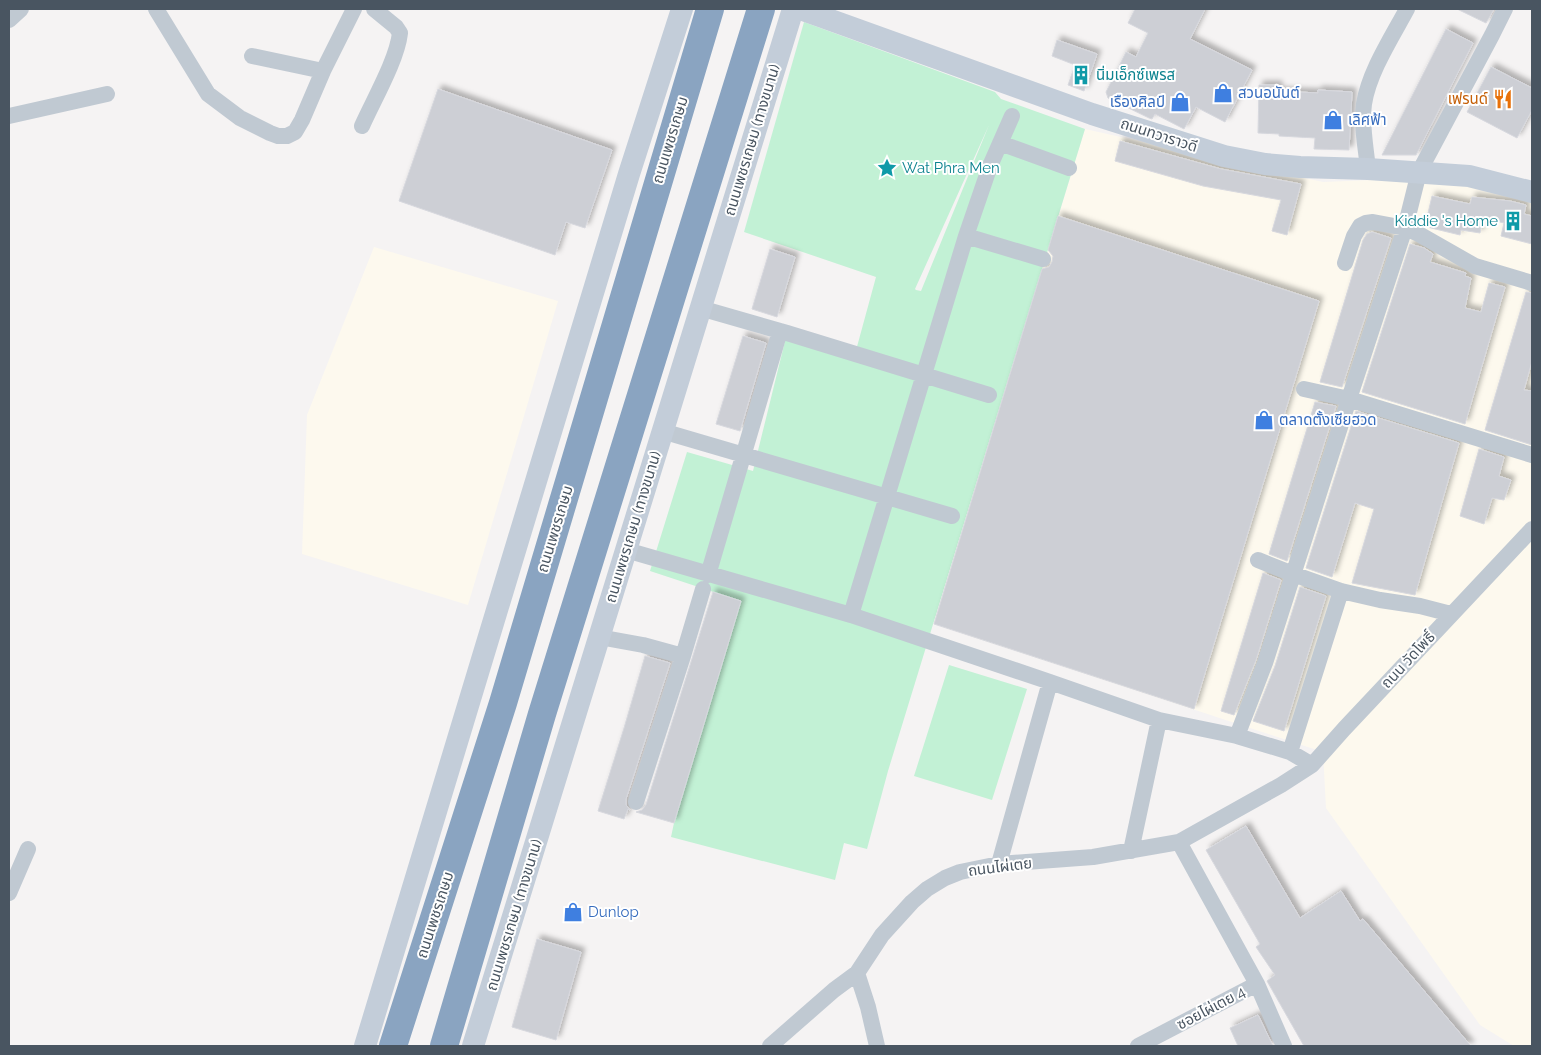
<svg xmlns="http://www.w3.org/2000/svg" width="1541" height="1055" font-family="Raleway,'Noto Sans Thai',sans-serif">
<defs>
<filter id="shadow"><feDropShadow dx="4" dy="-4" stdDeviation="2.5" flood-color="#0004"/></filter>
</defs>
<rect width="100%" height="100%" fill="#f5f3f3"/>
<path fill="#fdf9ee" d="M1085,129L1323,182L1469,176L1532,202V1046H1514L1480,1025L1326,808L1323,752L934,624Z
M374,247L558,301L468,605L302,554L307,415Z"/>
<path fill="#c2f1d5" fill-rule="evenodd" d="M804,22L995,92L1001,99L1085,129L888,771L867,849L844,843L835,880L671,837L674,823L741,601L650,571L687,452L753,471L787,333L855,354L876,277L744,232ZM989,125L921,291L916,290L915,289Z
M949,665L1027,689L992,800L914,776Z"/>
<path fill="#cdcfd5" stroke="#d7d8de" filter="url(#shadow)" d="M1135,9H1205L1190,39L1252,70L1225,122L1196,107L1184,129L1155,114L1152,119L1149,118L1108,98L1106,92L1126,52L1136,57L1148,33L1128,23Z
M1457,9H1494L1486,23Z
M1446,29L1473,43L1416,155H1382Z
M1057,40L1097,54L1084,91L1068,85L1075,65L1052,56Z
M1491,67L1532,88V110L1517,138L1467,112Z
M1259,85H1278V91L1318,93V90L1352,92L1349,150L1314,149L1315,138L1279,136V134L1258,133Z
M438,89L612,150L585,228L566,222L555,255L399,201Z
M1120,141L1221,169L1301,184L1287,235L1272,231L1281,200L1203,186L1115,161Z
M1432,196L1470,204L1472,197L1510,201L1526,205L1524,214L1532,216V244L1501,236L1504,223L1483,218L1480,233L1461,230L1460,235L1427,227L1425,226Z
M1058,216L1319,301L1194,709L934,624L1042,269L1049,267L1052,262L1053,256L1048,250Z
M1372,232L1391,238L1342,387L1320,382L1363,240L1367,234Z
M1410,244L1424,248L1433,254L1430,262L1466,273L1465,276L1471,278L1465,308L1481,312L1489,283L1505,287L1465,424L1362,392Z
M770,249L795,257L777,317L752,309Z
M1526,292L1532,293V361L1524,390L1532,391V445L1485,430Z
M743,336L766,343L740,431L716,424Z
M1315,402L1336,406L1287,561L1269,554Z
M1356,411L1459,443L1415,595L1352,583L1374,509L1355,503L1332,577L1306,568Z
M1479,449L1504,457L1499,476L1511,480L1504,500L1492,498L1484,524L1460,516Z
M1263,573L1281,580L1256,660L1234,715L1221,711Z
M1300,587L1326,596L1284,731L1253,721L1275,666Z
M713,592L741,601L674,823L636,812L642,810L646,805Z
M645,656L670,663L626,799V805L630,810L628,809L624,819L598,811L624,728Z
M1246,826L1300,918L1341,891L1360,921L1363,919L1471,1046H1304L1267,981L1275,975L1256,947L1260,944L1206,850Z
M537,939L581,952L556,1040L512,1027Z
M1258,1015L1273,1046H1238L1230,1028Z"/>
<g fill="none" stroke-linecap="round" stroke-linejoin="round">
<path stroke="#c0c9d2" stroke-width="16" d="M156,9L208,94L240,118L270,133L278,136H287L295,132L302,120L323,71L354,9
M9,20L21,9
M252,56L323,71
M9,116L107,94
M362,126C373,101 397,60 400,33L396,27L374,9
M1000,143L1069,168
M1368,169C1366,148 1361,125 1364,104C1369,72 1392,37 1407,9
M966,236L1043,259
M1345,263L1354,236L1360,226L1366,223L1373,222L1405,228L1417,233L1475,266L1532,283
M700,308L787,333L989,395
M1304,389L1349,399L1532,455
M662,431L952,516
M626,550L851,615L1050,682L1159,720L1237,736L1290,752L1312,765
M1258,560L1293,574L1341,591L1380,600L1420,606L1451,614
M708,575L780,331
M851,615L966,236L990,166L1012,116
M599,637L643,645L683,656L636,802
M683,656L703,589
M1237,736L1265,663L1349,399L1405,228L1419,172L1492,35L1505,9
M1290,752L1341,591
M1179,842L1257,984L1284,1046
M1131,851L1159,720
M999,864L1050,682
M9,893L28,849
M857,973L868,1007L877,1046
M770,1046L834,990L857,973L882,935L912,902L927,889L945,878L960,872L999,864L1093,857L1179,842L1281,785L1312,765L1344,729L1532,529
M1138,1046L1257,984"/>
<path stroke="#c3cdd9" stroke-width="22" d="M800,9L1092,114L1224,156L1265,164L1300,167L1368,169L1469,176L1532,192
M365,1046L629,174L682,9
M473,1046L793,9"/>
<path stroke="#8aa4c1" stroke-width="28" d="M393,1046L503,703L710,9
M444,1046L542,714L761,9"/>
</g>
<defs>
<symbol id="building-bare" viewBox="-9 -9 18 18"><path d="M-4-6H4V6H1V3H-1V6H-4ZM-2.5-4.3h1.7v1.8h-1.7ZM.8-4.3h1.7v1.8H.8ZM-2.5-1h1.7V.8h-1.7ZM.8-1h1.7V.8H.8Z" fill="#0f9aa8" stroke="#fff" stroke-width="2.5" paint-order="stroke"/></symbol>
<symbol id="shop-bare" viewBox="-9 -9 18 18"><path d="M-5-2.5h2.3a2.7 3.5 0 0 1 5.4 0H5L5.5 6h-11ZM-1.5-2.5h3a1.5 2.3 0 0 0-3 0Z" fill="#3f7fe0" stroke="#fff" stroke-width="2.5" paint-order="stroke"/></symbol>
<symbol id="restaurant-bare" viewBox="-9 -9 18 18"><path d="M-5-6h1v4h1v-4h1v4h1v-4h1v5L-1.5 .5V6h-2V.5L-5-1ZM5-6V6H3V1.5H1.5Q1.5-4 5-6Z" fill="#e8710a" stroke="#fff" stroke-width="2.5" paint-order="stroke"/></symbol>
<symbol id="sight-bare" viewBox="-9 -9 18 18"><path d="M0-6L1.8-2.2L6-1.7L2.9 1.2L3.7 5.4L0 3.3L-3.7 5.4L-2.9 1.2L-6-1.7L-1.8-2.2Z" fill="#0f9aa8" stroke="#fff" stroke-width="2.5" paint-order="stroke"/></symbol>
</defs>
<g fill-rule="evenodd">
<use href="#building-bare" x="1067" y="61" width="28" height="28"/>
<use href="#shop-bare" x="1209" y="79" width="28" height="28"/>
<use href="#restaurant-bare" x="1489" y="85" width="28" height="28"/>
<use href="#shop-bare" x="1166" y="88" width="28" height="28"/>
<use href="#shop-bare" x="1319" y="106" width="28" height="28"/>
<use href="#sight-bare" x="873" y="154" width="28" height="28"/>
<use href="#building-bare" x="1499" y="207" width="28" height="28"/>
<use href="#shop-bare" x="1250" y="406" width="28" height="28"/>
<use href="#shop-bare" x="559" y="898" width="28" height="28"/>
</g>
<g text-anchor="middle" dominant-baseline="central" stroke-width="4" stroke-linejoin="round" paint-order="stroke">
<g font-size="15" fill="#0d838f" stroke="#fff" text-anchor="start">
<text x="1096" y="75">นิ่มเอ็กซ์เพรส</text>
<text x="902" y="168">Wat Phra Men</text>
<text x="1498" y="221" text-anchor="end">Kiddie 's Home</text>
</g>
<g font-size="15" fill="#366cbe" stroke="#fff" text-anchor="start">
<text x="1238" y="93">สวนอนันต์</text>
<text x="1165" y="102" text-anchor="end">เรืองศิลป์</text>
<text x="1348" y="120">เลิศฟ้า</text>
<text x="1279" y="420">ตลาดตั้งเซียฮวด</text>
<text x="588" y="912">Dunlop</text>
</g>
<g font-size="15" fill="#c56008" stroke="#fff" text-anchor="end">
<text x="1488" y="99">เฟรนด์</text>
</g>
<g font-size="15" fill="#495561" stroke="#fff">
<text transform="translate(1159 135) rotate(18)">ถนนทวาราวดี</text>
<text transform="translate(670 140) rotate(-73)">ถนนเพชรเกษม</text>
<text transform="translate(752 140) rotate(-73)">ถนนเพชรเกษม (ทางขนาน)</text>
<text transform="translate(633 527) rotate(-73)">ถนนเพชรเกษม (ทางขนาน)</text>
<text transform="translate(555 529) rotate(-73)">ถนนเพชรเกษม</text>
<text transform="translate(1408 660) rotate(-47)">ถนน วัดโพธิ์</text>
<text transform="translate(1000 867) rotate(-7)">ถนนไผ่เตย</text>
<text transform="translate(435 915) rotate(-72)">ถนนเพชรเกษม</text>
<text transform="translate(514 915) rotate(-73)">ถนนเพชรเกษม (ทางขนาน)</text>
<text transform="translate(1211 1008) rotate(-28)">ซอยไผ่เตย 4</text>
</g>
</g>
<rect width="1541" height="1055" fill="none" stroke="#495561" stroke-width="20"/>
</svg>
